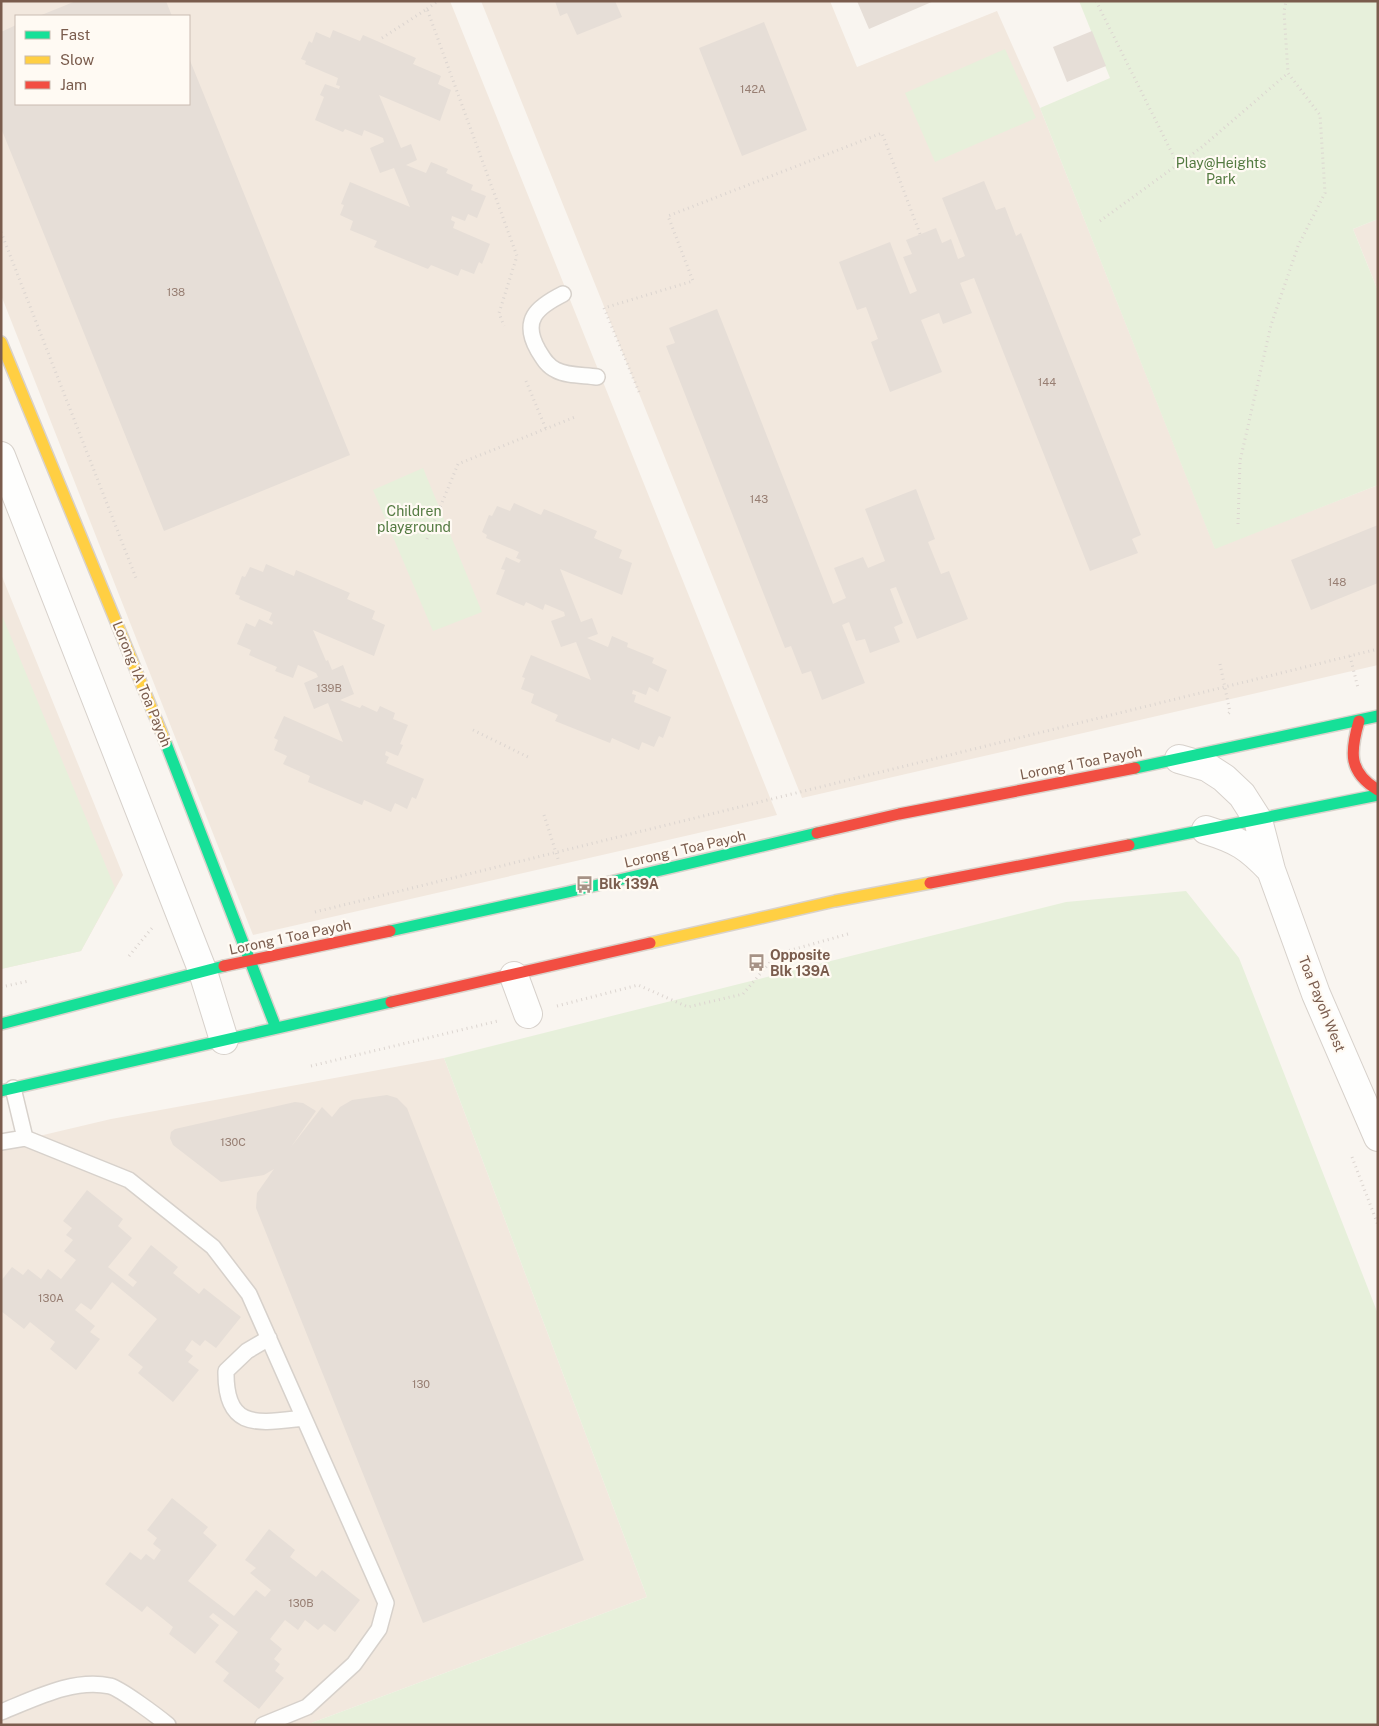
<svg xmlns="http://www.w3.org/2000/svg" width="1379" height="1726" font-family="'Public Sans',sans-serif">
<rect width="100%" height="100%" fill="#f9f5f0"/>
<path fill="#f2e8de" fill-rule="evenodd" d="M1,1H450L777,815L253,935L1,295ZM16,16H189V104H16Z
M481,1H830L857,67L997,11L1040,108L1215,548L1378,485V665L802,798Z
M1378,219V291L1353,229Z
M1,574L123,875L81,951L1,969Z
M444,1058L647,1597L306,1725H1V1145L111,1119Z"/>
<path fill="#e7f0db" d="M1079,1H1378V219L1353,229L1378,291V485L1215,549L1040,108L1110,78Z
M1005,49L1036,118L935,162L905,93Z
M423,468L482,612L433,631L373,490Z
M1,613L115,888L81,951L1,969Z
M1186,891L1239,958L1378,1314V1725H306L647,1597L444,1058L1066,902Z"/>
<path fill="#e6ded7" d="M76,1H166L172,16H39Z
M555,1H615L622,17L577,35L567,13L560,16Z
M857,1H934L869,29Z
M764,22L807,130L742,156L699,48Z
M16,25V104H189V58L350,455L164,531L1,128V32Z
M333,30L360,41L363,35L416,58L413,64L441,76L438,84L451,90L440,121L379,95L401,148L411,144L417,160L406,165L426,173L431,162L448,169L446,173L473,185L471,190L486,196L477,218L468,214L465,221L452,216L451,220L455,222L453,228L490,244L482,264L479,262L474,274L461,269L458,276L431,265L428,269L374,247L377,241L350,230L353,221L340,215L344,205L341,204L350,182L410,207L394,168L380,173L370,148L384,142L383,138L364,130L362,136L345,129L343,132L315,120L324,97L320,95L325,84L339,89L340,86L336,85L338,78L305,64L306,61L301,59L309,41L312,43L316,32L330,38Z
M1092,31L1106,66L1067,82L1053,47Z
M984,181L996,210L1005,207L1016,236L1021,233L1141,535L1132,539L1138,553L1090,571L974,278L960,283L972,313L943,324L939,313L921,320L942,372L890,392L871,342L878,339L866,307L857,310L839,262L890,242L910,294L917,291L903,257L912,254L906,240L936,228L942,243L951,239L958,259L965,256L942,198Z
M717,309L833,604L846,598L834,568L863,557L868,568L885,561L865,509L916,489L935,539L928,542L941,574L949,571L968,619L917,639L896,587L890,589L903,623L894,627L900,642L870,653L865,639L856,641L849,622L842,625L865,683L822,700L811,671L802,674L791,646L785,648L666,346L675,343L669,328Z
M514,503L541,515L544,509L597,531L594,538L622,550L619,558L632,563L622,595L560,569L581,622L592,618L598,634L587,638L608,647L612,636L628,643L627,647L654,658L652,663L667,670L658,692L649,687L646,695L633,690L632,694L636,695L634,702L671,717L663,738L659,736L654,747L642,742L639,750L612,738L610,743L555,721L558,715L531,703L534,694L521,689L525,678L522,677L531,655L591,680L576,642L561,647L551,621L565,616L564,612L545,604L543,610L526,602L524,606L496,594L505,570L501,569L506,557L519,563L521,560L516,558L519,552L486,538L487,535L482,532L489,515L492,516L497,506L510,511Z
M1378,525V583L1311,610L1291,560Z
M266,564L294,576L296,570L350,593L347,599L375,611L372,619L385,625L374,656L313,630L326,661L328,660L332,670L343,665L354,694L340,700L360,708L362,705L377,712L380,706L395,713L393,719L408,725L400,744L403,745L398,756L386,751L385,755L389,757L386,763L424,779L416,799L412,797L407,809L395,803L391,812L364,800L362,805L308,782L310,776L283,764L287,756L274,750L278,740L274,738L284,716L343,742L328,703L314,709L304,683L318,677L316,673L298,665L293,678L275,671L277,667L249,655L251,650L237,644L246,623L255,627L259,619L272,625L273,622L269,620L272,613L239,599L240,596L235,594L242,576L245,577L250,567L263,572Z
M387,1095L397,1098L407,1108L584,1560L423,1623L256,1208L257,1193L274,1169L264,1175L221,1182L173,1145L170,1138L171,1132L175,1129L295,1102L303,1103L316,1111L291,1147L322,1107L332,1117L340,1107L352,1100Z
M87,1190L123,1219L118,1226L132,1238L108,1267L133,1287L137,1282L128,1275L151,1245L178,1267L173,1273L199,1294L204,1288L241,1317L216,1348L205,1340L200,1346L192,1340L185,1350L193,1356L188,1362L199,1370L173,1402L138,1373L143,1367L128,1355L157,1319L112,1282L91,1310L81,1303L75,1310L95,1326L90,1332L100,1339L76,1370L50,1349L55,1342L30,1322L24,1329L1,1311V1281L12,1267L23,1275L28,1269L41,1279L48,1269L61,1279L76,1260L64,1251L73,1240L66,1235L72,1228L63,1221Z
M172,1498L208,1527L203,1533L217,1545L188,1581L234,1616L256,1590L265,1597L271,1590L250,1573L256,1568L245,1560L269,1529L295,1550L290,1557L316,1577L322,1570L360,1600L335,1632L324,1624L318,1630L305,1620L298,1630L285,1620L270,1639L282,1649L274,1659L280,1664L275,1671L284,1678L259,1709L223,1681L229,1673L215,1662L238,1632L213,1613L209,1617L219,1625L195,1654L169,1634L173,1627L147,1606L142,1612L105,1584L130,1552L141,1560L146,1554L154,1560L161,1550L153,1544L157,1538L147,1530Z"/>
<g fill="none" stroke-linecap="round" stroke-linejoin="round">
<defs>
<path id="lane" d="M563,294C537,307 521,320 538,350C543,358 547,366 556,370C567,376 584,375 597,377
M13,1088L25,1138
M1,1142L25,1138L129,1180L213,1247L249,1294L386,1603L379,1629L354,1664L307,1707L263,1725
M269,1338L247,1351L226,1371C225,1431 258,1423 304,1418
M1,1712C34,1699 73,1678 110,1686C121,1689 157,1716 168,1725"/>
<path id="street" d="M1,456L203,972L224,1040
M1179,759L1207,767L1224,778L1242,795L1258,820L1271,870L1316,994L1378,1137
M1206,830C1238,840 1248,846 1271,870
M514,976L528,1014"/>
<path id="fast" d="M165,741L276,1028
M1135,768L1378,716
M1129,845L1378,795
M390,931L568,892L817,833
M1,1024L224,966
M1,1091L391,1002"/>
<path id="slow" d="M1,342L165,741
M650,943L835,901L930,883"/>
<path id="jam" d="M1359,721C1350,752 1348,772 1378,790
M817,833L899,814L1135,768
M930,883L1129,845
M224,966L390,931
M391,1002L650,943"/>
</defs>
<use href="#lane" stroke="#d7d1cb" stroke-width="18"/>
<use href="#street" stroke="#d7d1cb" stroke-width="30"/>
<use href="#fast" stroke="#d9d2cb" stroke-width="14"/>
<use href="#slow" stroke="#d9d2cb" stroke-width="14"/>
<use href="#jam" stroke="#d9d2cb" stroke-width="14"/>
<path stroke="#dcd5d0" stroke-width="3" stroke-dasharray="1 4" stroke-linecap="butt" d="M1096,1L1178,165
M427,9L438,1
M382,38L427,9L517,256L499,313L504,326
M1100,221L1202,147L1288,73
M1,232L136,578
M526,381L546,429
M639,392L604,308L693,281L668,216L882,133L920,234
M1238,524L1240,461L1271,325L1298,246L1325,193L1320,115L1288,73L1284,12L1286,1
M427,539L458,464L575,417
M1350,656L1358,688
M1220,664L1230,712L1228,714
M473,730L528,757
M544,815L559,862
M315,912L1378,649
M129,956L152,928
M1,987L29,981
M557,1006L638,985L688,1007L743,994L777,954L848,934
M311,1066L498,1021
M1352,1157L1378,1225"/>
<use href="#lane" stroke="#fefefd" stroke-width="15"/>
<use href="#street" stroke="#fefefd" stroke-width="28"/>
<use href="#fast" stroke="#16e098" stroke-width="11"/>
<use href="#slow" stroke="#ffcf43" stroke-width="11"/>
<use href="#jam" stroke="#f24e42" stroke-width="11"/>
</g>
<defs>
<symbol id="bus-bare" viewBox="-9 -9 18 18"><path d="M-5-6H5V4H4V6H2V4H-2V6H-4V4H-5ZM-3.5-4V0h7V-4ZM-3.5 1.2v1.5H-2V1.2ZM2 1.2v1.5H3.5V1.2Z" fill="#a69286" stroke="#fffaf3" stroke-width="2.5" paint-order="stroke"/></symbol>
</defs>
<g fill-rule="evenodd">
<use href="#bus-bare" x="572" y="872" width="25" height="25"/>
<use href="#bus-bare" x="744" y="950" width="25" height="25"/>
</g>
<g text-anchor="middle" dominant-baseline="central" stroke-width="4.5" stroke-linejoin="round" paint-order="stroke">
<g font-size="11" fill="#977e72">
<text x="753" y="89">142A</text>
<text x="176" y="292">138</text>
<text x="1047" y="382">144</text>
<text x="759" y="499">143</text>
<text x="1337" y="582">148</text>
<text x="329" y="688">139B</text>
<text x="233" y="1142">130C</text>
<text x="51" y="1298">130A</text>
<text x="421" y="1384">130</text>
<text x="301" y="1603">130B</text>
</g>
<g font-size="14" fill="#537a41" stroke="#fffaf3">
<text x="1221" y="163">Play@Heights<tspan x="1221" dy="16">Park</tspan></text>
<text x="414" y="511">Children<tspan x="414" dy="16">playground</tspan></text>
</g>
<g font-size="14" fill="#7a5c4d" stroke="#fffaf3">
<text transform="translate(142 684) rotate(68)">Lorong 1A Toa Payoh</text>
<text transform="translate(1081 763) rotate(-11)">Lorong 1 Toa Payoh</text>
<text transform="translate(685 849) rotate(-13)">Lorong 1 Toa Payoh</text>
<text transform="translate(290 937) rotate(-12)">Lorong 1 Toa Payoh</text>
<text transform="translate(1322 1004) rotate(68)">Toa Payoh West</text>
</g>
<g font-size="14" font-weight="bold" fill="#7a5c4d" stroke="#fffaf3" text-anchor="start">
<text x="599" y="884">Blk 139A</text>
<text x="770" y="955">Opposite<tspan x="770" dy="16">Blk 139A</tspan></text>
</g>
</g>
<rect width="1379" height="1726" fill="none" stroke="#7a5c4d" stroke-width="5"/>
<rect x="15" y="15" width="175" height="90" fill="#fffaf3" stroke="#cabbb1"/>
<rect x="25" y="31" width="25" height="8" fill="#16e098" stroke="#cabbb1"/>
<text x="60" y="40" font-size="15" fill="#7a5c4d">Fast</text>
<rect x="25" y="56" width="25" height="8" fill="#ffcf43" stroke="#cabbb1"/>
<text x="60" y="65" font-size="15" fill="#7a5c4d">Slow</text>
<rect x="25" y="81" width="25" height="8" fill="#f24e42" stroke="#cabbb1"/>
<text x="60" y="90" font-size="15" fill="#7a5c4d">Jam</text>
</svg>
